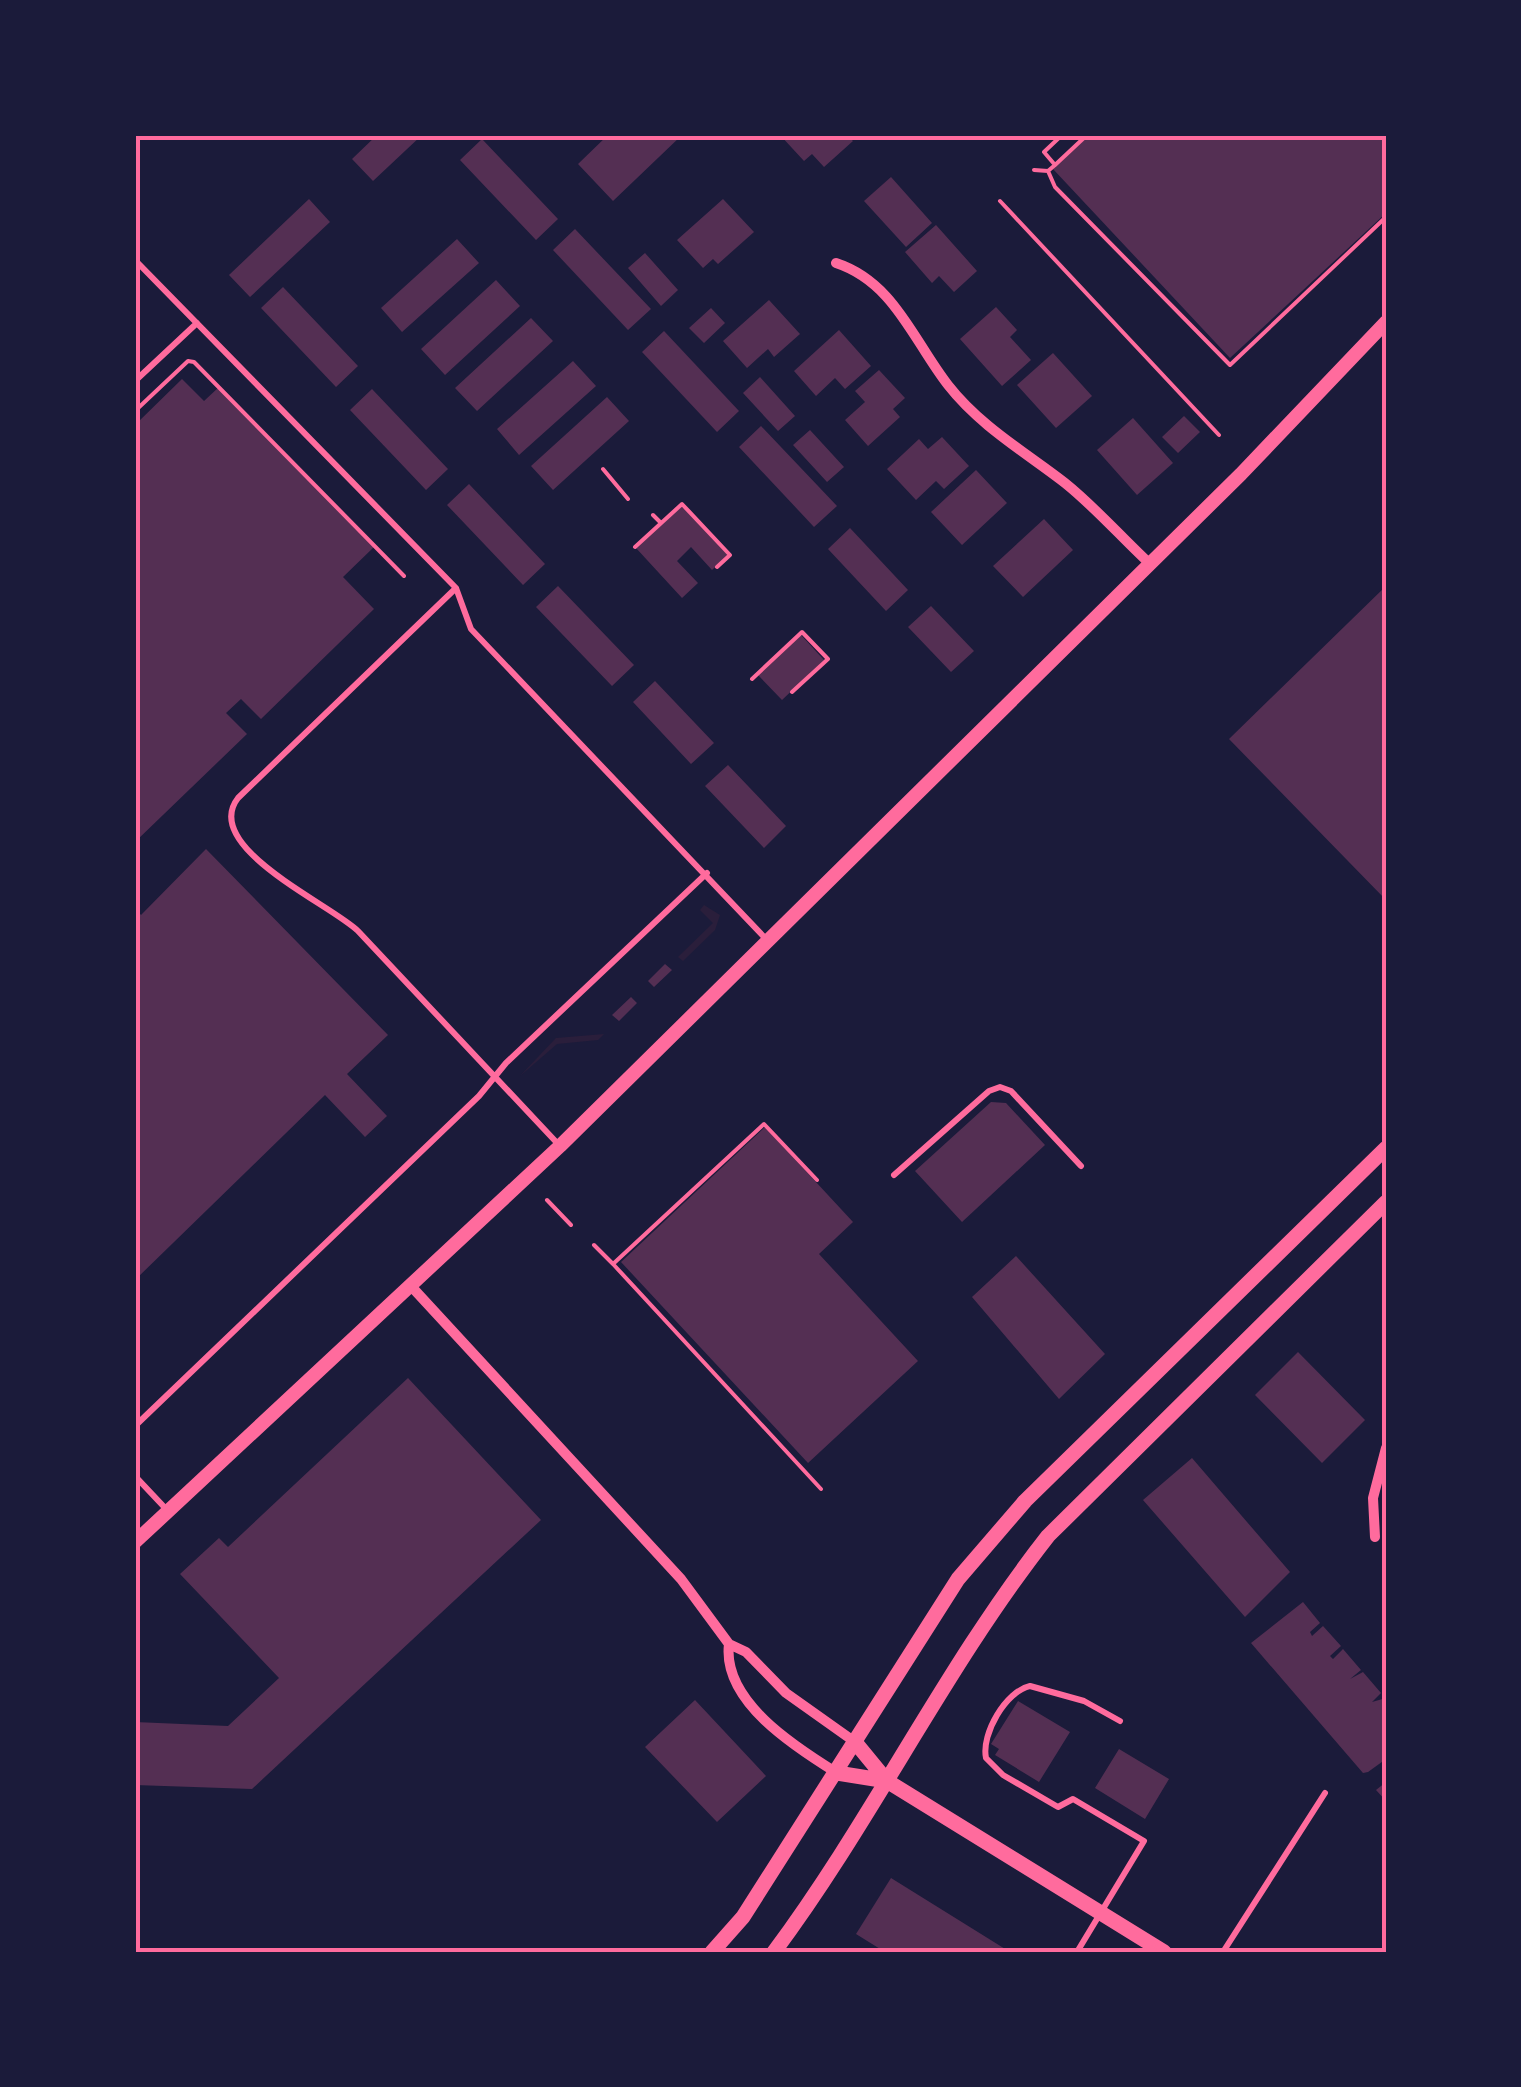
<svg xmlns="http://www.w3.org/2000/svg" width="1521" height="2087" font-family="Ubuntu,sans-serif">
<rect width="100%" height="100%" fill="#1b1b3a"/>
<path fill="#2a1e3b" d="M704,905L720,915L715,930L683,961L678,957L713,923L700,910Z
M604,1034L598,1040L557,1044L520,1076L556,1038Z"/>
<path fill="#542f53" d="M377,135H422L373,181L352,159Z
M608,135H682L613,201L578,164Z
M780,135H847L853,141L824,167L812,154L804,161Z
M1089,135H1386V213L1230,358L1053,169Z
M482,139L558,219L536,240L460,160Z
M891,177L932,223L906,247L864,201Z
M309,199L330,222L250,297L229,275Z
M723,199L754,232L718,264L713,259L703,268L677,240Z
M936,225L977,271L954,292L939,276L932,283L905,252Z
M575,229L651,309L628,330L553,250Z
M457,239L479,263L402,332L381,308Z
M645,253L678,290L661,306L628,268Z
M496,280L520,306L445,375L421,349Z
M283,287L358,366L336,387L261,308Z
M769,300L800,334L774,357L768,349L747,368L723,341Z
M996,307L1017,330L1010,337L1031,360L1002,386L960,339Z
M711,308L725,323L704,343L689,328Z
M531,318L553,341L477,411L455,388Z
M839,330L871,366L845,389L835,378L816,396L794,371Z
M664,331L739,411L717,432L642,352Z
M1053,353L1092,396L1056,428L1017,385Z
M573,361L596,386L519,455L497,429Z
M879,370L905,398L893,409L900,417L868,446L845,420L865,402L855,391Z
M760,377L795,416L778,431L743,393Z
M182,379L204,401L219,387L374,547L343,577L374,609L261,719L241,699L226,713L247,734L135,842V425Z
M372,389L448,469L426,490L350,410Z
M607,397L629,421L553,490L531,466Z
M1184,416L1200,432L1178,453L1162,437Z
M1133,418L1173,463L1137,495L1097,450Z
M761,426L837,506L814,527L739,447Z
M810,430L844,467L827,482L793,445Z
M942,437L969,466L944,489L936,481L916,500L887,469L919,439L928,449Z
M976,470L1007,503L962,545L931,512Z
M469,484L545,564L523,585L447,505Z
M682,506L728,555L712,570L691,547L677,561L698,583L682,598L636,548Z
M1044,519L1073,550L1023,597L993,566Z
M850,528L908,590L886,611L828,549Z
M558,586L634,665L612,686L536,607Z
M1386,586V900L1229,739Z
M931,606L974,651L951,672L908,627Z
M801,635L824,660L782,700L758,675Z
M655,681L714,743L691,764L633,702Z
M728,765L786,826L764,848L705,786Z
M206,849L388,1035L347,1074L387,1116L365,1137L325,1095L135,1280V908L141,915Z
M665,964L672,970L654,987L648,981Z
M631,997L637,1003L619,1021L612,1015Z
M991,1102L1006,1103L1045,1145L962,1222L915,1171Z
M765,1127L853,1222L819,1254L918,1361L808,1463L621,1262Z
M1016,1256L1105,1354L1059,1399L972,1297Z
M1298,1352L1365,1420L1322,1463L1255,1395Z
M408,1378L541,1520L252,1789L135,1785V1722L228,1726L279,1678L180,1574L219,1538L228,1547Z
M1192,1458L1290,1572L1245,1617L1143,1500Z
M1303,1602L1320,1623L1310,1632L1312,1636L1323,1626L1341,1646L1330,1656L1333,1659L1343,1649L1361,1670L1350,1679L1363,1672L1381,1693L1372,1702L1386,1698V1759L1368,1772L1363,1773L1251,1643Z
M695,1700L766,1776L717,1822L645,1747Z
M1018,1701L1070,1732L1039,1782L995,1755L999,1749L991,1744Z
M1119,1749L1169,1779L1145,1819L1095,1788Z
M1386,1782V1801L1376,1790Z
M891,1878L1010,1952H885L856,1934Z"/>
<g fill="none" stroke-linecap="round" stroke-linejoin="round">
<path stroke="#ff6b9d" stroke-width="4" d="M1055,165L1087,135
M1034,170L1048,171L1055,165L1044,152L1062,135
M1048,171L1055,187L1230,365L1386,217
M1000,201L1219,435
M135,411L188,361L194,362L404,576
M603,469L628,499
M653,515L661,523
M635,547L682,504L730,555L717,567
M752,679L802,632L828,659L792,692
M817,1180L764,1124L613,1264L821,1489
M547,1200L571,1225
M594,1245L613,1264"/>
<path stroke="#ff6b9d" stroke-width="6" d="M135,260L456,588L471,629L766,939
M135,381L197,323
M456,588L238,798C200,847 332,905 358,931L559,1145
M894,1175L989,1091L1000,1087L1011,1091L1081,1166
M135,1426L479,1096L506,1063L707,873
M135,1476L167,1510
M1077,1952L1144,1841L1073,1799L1058,1807L1003,1775L986,1758C981,1734 1006,1691 1030,1686L1084,1701L1120,1721
M1223,1952L1325,1793"/>
<path stroke="#ff6b9d" stroke-width="10" d="M836,263C894,282 913,340 948,385C980,426 1025,452 1065,483C1095,507 1121,537 1149,563
M410,1285L681,1579L729,1644L746,1652L786,1693L855,1742
M1375,1537L1373,1498L1386,1448
M729,1644C722,1701 795,1747 837,1773"/>
<path stroke="#ff6b9d" stroke-width="14" d="M135,1542L560,1146L1241,474L1386,322"/>
<path stroke="#ff6b9d" stroke-width="15" d="M855,1742L887,1781L1164,1952
M837,1773L887,1781
M712,1952L743,1917L958,1579L1025,1501L1386,1148
M774,1952C873,1819 945,1667 1048,1536L1386,1202"/>
</g>
<rect width="1521" height="2087" fill="none" stroke="#1b1b3a" stroke-width="275"/>
<rect x="138" y="138" width="1246" height="1812" fill="none" stroke="#ff6b9d" stroke-width="4"/>
</svg>
